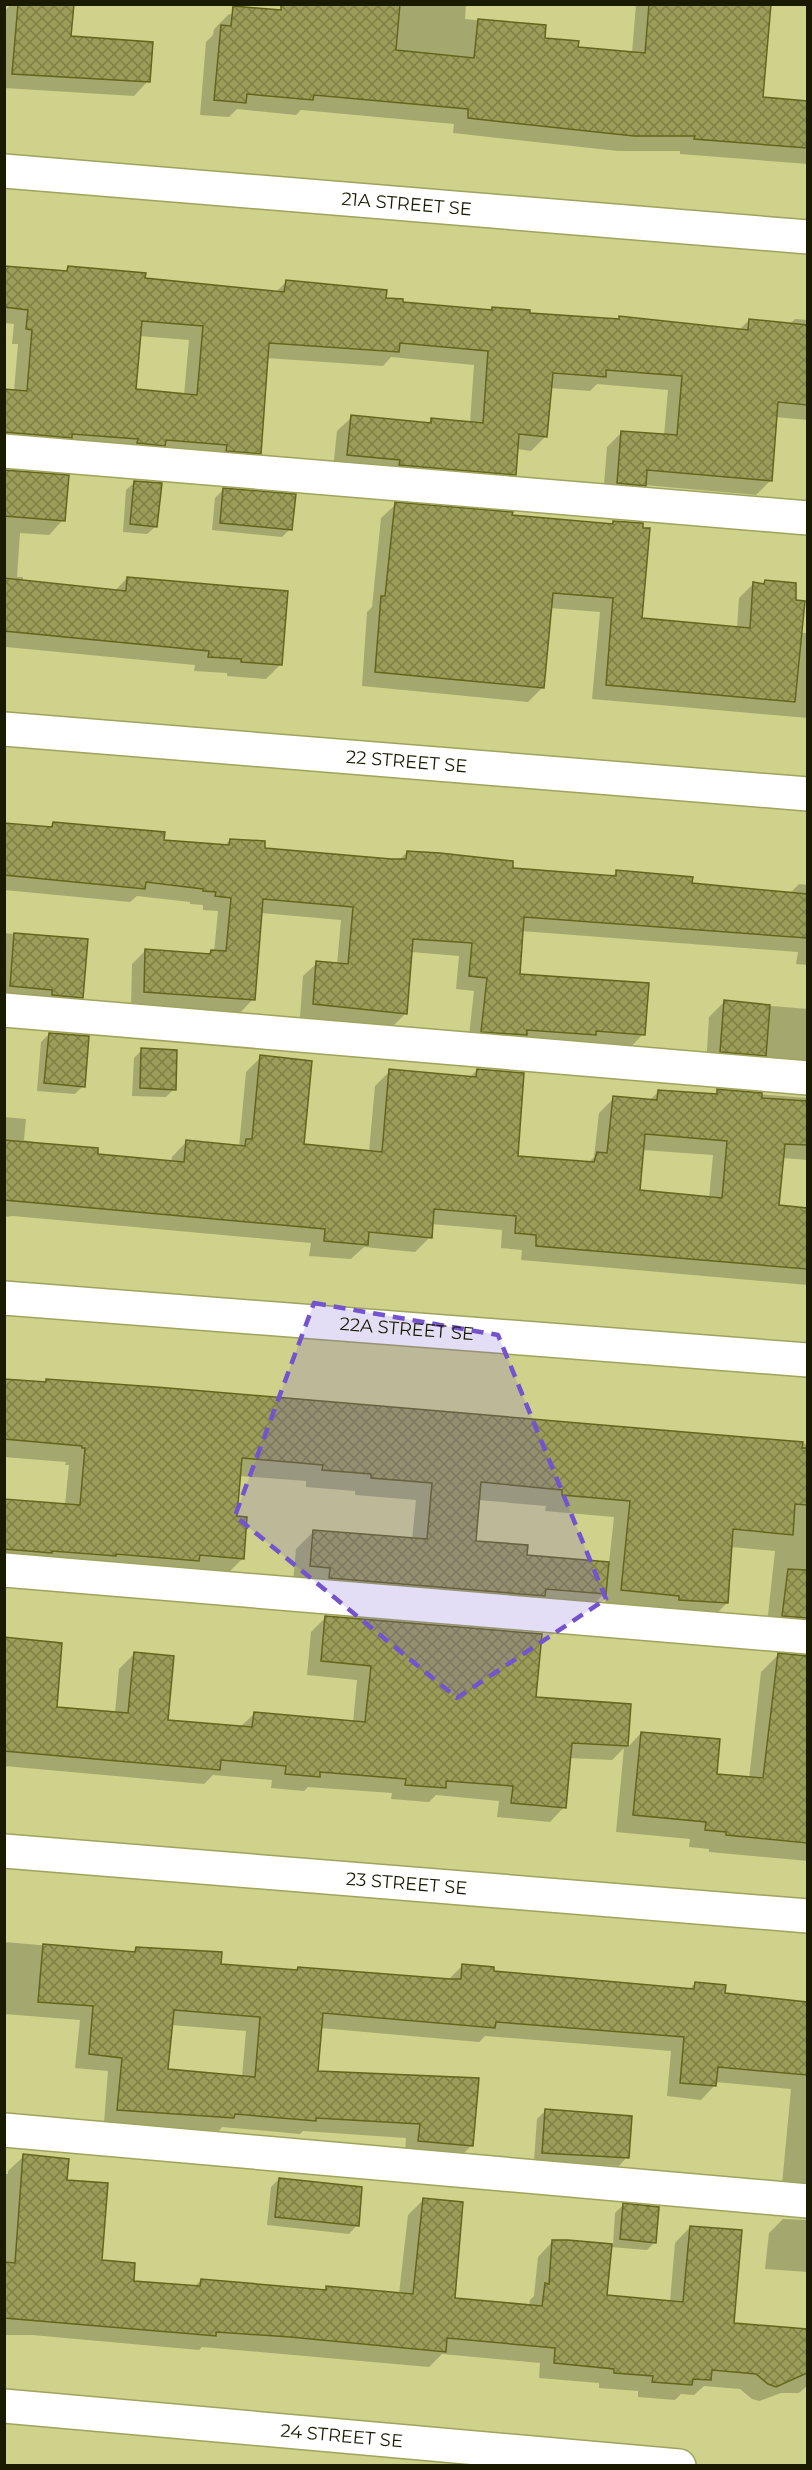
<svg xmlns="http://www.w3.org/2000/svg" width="812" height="2470" font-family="Montserrat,sans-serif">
<defs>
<pattern id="building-cross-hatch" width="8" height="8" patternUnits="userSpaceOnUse" patternTransform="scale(1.5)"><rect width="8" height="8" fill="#9b9e58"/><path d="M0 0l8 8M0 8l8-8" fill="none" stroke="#7e8046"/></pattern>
</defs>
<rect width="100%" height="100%" fill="#ced28a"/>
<path fill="#0003" fill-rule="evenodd" d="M11,4H71L69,37L148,81L134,96L4,88L5,11Z
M367,4H466L465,19L544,27L543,39L577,48L632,53L636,4H770L762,98L808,102V164L680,154V151H618L453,133L454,124L301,110L296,115L237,109L229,117L200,115L206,42L213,35L214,29L229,14L365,26Z
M4,267L63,273L68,268L144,280L275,293L286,282L402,303L489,311L492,308L528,315L617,320L619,318L739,330L749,320L789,325L795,319L808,320V420L775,417L771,480L756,495L644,485L630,500L603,497L607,447L622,432L664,436L668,390L597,384L590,391L550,388L546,436L531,451L517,449L514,474L500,489L333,469L337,431L352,417L427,424L432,419L470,423L474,365L391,357L383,366L266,358L259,453L245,468L4,448V390L14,391L18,344H12L14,324L4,323ZM139,336L189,340L184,395L134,391Z
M4,471L63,520L49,535L20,533L17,577H23V582L114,592L127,578L280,665L266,679L227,676V673L194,671L195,665L6,647L4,649Z
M135,482L156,526L147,534L123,532L126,490Z
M223,490L290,529L282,537L212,530L215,498Z
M396,504L610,526L614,522L640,619L737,628L739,598L753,584L762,585L765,581L794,601L800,633H808V718L592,699L600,612L550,608L543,687L528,702L362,686L367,612L372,607L381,518Z
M4,824L49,828L53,824L162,841L224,846L230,840L263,849L399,860L407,852L511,869L611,877L617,872L691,885L789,894L799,884L808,885V965L796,964L798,952L521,931L518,975L643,1034L630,1048L468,1045L474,991L456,989L459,956L411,952L405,1014L392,1027L300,1017L303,976L317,963L337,964L341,920L261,913L253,999L240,1013L131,1005L132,964L146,950L207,956L211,952H214L218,911L203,910V905L190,904V902L137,896L130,902L4,890Z
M4,933L87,941L82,997L68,1011L4,1000Z
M724,1002L808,1009V1082L706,1066L709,1017Z
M49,1034L83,1086L75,1094L37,1091L41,1042Z
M142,1050L174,1089L166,1097L132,1096L134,1058Z
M261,1057L302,1145L369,1152L375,1086L390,1071L469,1078L477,1070L516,1157L588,1163L594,1157L599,1113L614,1098L649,1101L659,1091L713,1095L718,1091L808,1098V1160L782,1158L777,1207L808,1209V1285L521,1260L522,1250L501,1248L502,1230L431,1224L430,1237L415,1252L364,1247L351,1259L309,1256L311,1243L13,1216L4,1217V1117L26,1119L24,1140L96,1155L171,1162L172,1157L186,1142L239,1147L246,1072ZM642,1150L713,1155L709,1198L638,1192Z
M4,1380L44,1383L47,1381L292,1399L808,1444V1645L766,1633L775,1551L731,1547L727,1603L710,1620L605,1607L606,1592L587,1611L293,1583L296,1549L313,1532L412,1540L416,1500L355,1495V1491L306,1487V1481L239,1476L235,1518L242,1559L225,1576L4,1567V1501L65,1505L69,1465H65L66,1462L4,1457ZM478,1500L546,1506L545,1511L614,1517L609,1563L526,1556L474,1542Z
M326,1617L535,1698L630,1705L627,1748L641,1733L716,1776L749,1779L761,1672L778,1655L808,1657V1861L709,1852V1849L689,1847L690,1839L616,1832L624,1748L612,1760L569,1758L564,1807L550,1822L497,1817L499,1801L436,1795L429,1802L391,1799L392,1793L308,1787L304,1791L271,1788L272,1780L213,1775L204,1784L4,1766V1638L55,1709L115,1713L119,1669L134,1654L167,1721L240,1727L254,1714L353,1723L357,1680L307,1675L311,1632Z
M4,1942L132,1953L137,1949L219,1965L448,1980L463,1965L492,1973L689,1990L695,1983L723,1994L808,2003V2204L781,2195L791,2089L715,2082V2085L701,2100L667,2096L671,2051L485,2036L479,2042L320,2028L316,2072L472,2145L457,2160L405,2155L406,2138L303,2131L300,2134L222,2127L219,2131L104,2123L108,2071L75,2068L80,2020L4,2014ZM171,2025L246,2031L242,2077L167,2071Z
M545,2111L627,2157L619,2166L534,2161L537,2119Z
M24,2156L65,2181L100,2261L132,2282L194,2287L201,2280L323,2291L327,2288L399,2294L408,2215L423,2200L453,2299L529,2306L530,2300L534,2296L538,2257L553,2241L613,2245L615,2213L623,2205L655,2242L647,2250L610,2247L605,2296L670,2302L675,2243L690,2227L733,2325L808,2331V2385L799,2393H781L759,2401L752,2399L740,2389L704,2386L694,2395L681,2394L675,2400L638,2397V2391L599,2388V2383L539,2378L540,2363L442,2354L429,2367L202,2347L199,2350L32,2335H4V2174H8V2171Z
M279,2179L357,2225L349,2234L267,2225L271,2187Z
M783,2219L808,2220V2272L765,2269L769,2233Z"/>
<path fill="url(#building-cross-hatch)" stroke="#64661d" stroke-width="1.5" fill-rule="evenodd" d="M18,4H74L71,36L153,42L150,82L12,74Z
M281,4H400L396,50L474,58L478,19L546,25L545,38L579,41L578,47L645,53L649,4H771L763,97L807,101V148L694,139L695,136H634L522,124L468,118V109L314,95L313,100L247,94L246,103L214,100L221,25L231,26L233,6L281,10Z
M4,266L67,271L68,266L146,273L145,278L284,292L286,280L387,290L386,298L403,299V302L492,310V307L530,310V313L619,319V316L748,330L749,319L807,325V405L778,402L772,481L647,470L646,486L617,483L621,431L677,435L682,376L606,370V377L553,373L547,437L519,434L516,475L399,465L400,460L347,455L351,415L431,423V418L483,423L488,351L400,343L399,352L269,343L261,454L226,451L227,445L166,440L165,446L137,443L138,439L72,434V438L4,432V389L27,391L32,330L26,329L28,310L4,307ZM142,321L203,326L197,395L136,389Z
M4,470L69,475L65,521L4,516Z
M134,481L162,483L157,527L130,524Z
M223,488L296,494L292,530L220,523Z
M395,502L513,512L512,515L613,524V521L643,523V528H650L642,618L750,628L753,582L764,584L765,580L796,583V600L805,601L795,702L606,685L613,598L553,593L544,688L375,672L381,596H385Z
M127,577L288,591L282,665L241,662V659L208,657L209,651L4,631V578L126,591Z
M53,822L165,832L164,840L229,845L230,839L265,841V848L391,859H406L407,851L440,853L513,861V868L616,876V870L693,877L692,883L807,894V938L524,917L520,974L649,983L645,1035L596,1031V1035L527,1030V1035L481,1032L487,978L469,976L472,943L413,939L407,1014L313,1004L316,961L348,964L353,907L263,899L255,1000L144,992L145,949L210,954L211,950L226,951L231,898L215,896L216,892L203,891V889L146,882L145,889L4,875V823L52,827Z
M14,933L88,939L83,998L52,995V990L10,986Z
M724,1000L770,1005L766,1056L720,1052Z
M49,1033L89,1036L85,1087L44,1083Z
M141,1048L177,1050L176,1090L140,1088Z
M260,1055L312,1061L304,1144L382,1152L389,1069L476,1077L477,1069L524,1073L518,1156L594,1162L597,1152L607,1153L613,1096L657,1100L658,1090L717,1094V1089L762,1093V1098L807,1101V1145L785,1144L779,1205L807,1208V1269L536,1246V1235L515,1233L516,1216L434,1209L432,1238L369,1232L368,1245L324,1241L325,1229L4,1200V1140L98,1148V1154L184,1162L186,1140L245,1146L246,1139H252ZM645,1134L727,1141L722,1198L640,1190Z
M4,1379L46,1382V1379L156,1387L803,1442L802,1448H807V1505L795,1504L793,1535L733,1529L728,1603L679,1600V1596L621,1590L630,1501L562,1495V1490L481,1482L476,1541L528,1545L527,1555L609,1562L606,1594L546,1589L545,1596L329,1578L330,1568L310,1566L313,1530L427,1539L432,1483L371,1478V1474L322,1470L323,1465L242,1458L237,1516L247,1517L244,1559L200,1555L199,1561L116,1554V1556L52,1551V1553L4,1549V1499L80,1505L85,1448H82V1446L4,1439Z
M788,1569L807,1570V1618L782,1616Z
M325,1616L542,1634L536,1697L631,1704L628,1746L572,1743L566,1808L511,1803L513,1786L446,1781V1788L405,1785L406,1779L320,1772V1777L285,1774L286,1766L221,1760L220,1770L4,1751V1637L62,1643L57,1707L128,1713L134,1652L174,1656L168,1720L252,1727L254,1712L365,1722L371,1666L321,1661Z
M778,1653L807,1656V1843L726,1835V1832L705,1830L706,1822L633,1815L641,1732L720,1739L717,1774L763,1778Z
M43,1944L135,1952L136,1947L222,1952L221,1964L297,1970L298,1967L450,1979H461L462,1964L494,1967V1971L694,1989L695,1982L726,1985L725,1993L807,2002V2075L718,2067L716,2086L680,2083L684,2037L496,2022L495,2028L323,2013L318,2071L479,2078L473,2146L418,2141L420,2124L316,2118V2121L235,2114L234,2118L117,2110L122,2058L89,2054L93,2006L38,2002ZM174,2010L260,2017L255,2077L168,2069Z
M545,2109L632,2116L629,2158L542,2153Z
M23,2154L69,2159L67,2180L108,2183L102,2260L135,2263L134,2281L200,2286L201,2279L326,2290V2286L413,2294L423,2198L463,2202L455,2298L542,2306L545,2283L549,2284L552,2240H568L612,2244L607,2295L683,2302L690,2226L742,2230L734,2323L807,2329V2373L776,2387L768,2384L756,2374L712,2370L711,2380L693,2379L692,2385L652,2382L653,2376L614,2373V2369L554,2363L555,2348L447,2338L446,2352L290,2337L216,2332V2336L4,2318V2262L15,2263Z
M279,2178L362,2187L359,2226L275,2217Z
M623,2203L659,2207L656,2243L620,2239Z"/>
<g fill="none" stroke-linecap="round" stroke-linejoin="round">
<defs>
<g id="minor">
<path id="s1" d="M4,171L808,237"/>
<path d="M4,451L808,518"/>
<path id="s2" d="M4,729L808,794"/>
<path d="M4,1010L808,1078"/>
<path id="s3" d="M4,1298L808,1360"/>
<path d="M4,1570L808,1637"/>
<path id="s4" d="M4,1851L808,1916"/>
<path d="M4,2130L808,2201"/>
<path id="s5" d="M4,2406L679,2466"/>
</g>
</defs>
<use href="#minor" stroke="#9fa35c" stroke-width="36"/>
<use href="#minor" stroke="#fff" stroke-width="33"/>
</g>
<path fill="#7354ce" fill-opacity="0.2" stroke="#7354ce" stroke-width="4.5" stroke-dasharray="12 8" stroke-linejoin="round" d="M314,1303L498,1335L606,1599L457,1698L235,1516Z"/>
<g text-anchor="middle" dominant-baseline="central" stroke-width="6" stroke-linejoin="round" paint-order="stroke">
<g font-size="18" fill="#191a00" stroke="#dbdf97">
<text stroke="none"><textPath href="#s1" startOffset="404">21A STREET SE</textPath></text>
<text stroke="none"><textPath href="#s2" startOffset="404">22 STREET SE</textPath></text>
<text stroke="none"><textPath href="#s3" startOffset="404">22A STREET SE</textPath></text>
<text stroke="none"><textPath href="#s4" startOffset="404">23 STREET SE</textPath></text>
<text stroke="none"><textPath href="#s5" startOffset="339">24 STREET SE</textPath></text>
</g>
</g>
<rect width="812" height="2470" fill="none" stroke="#191a00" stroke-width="12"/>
</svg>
